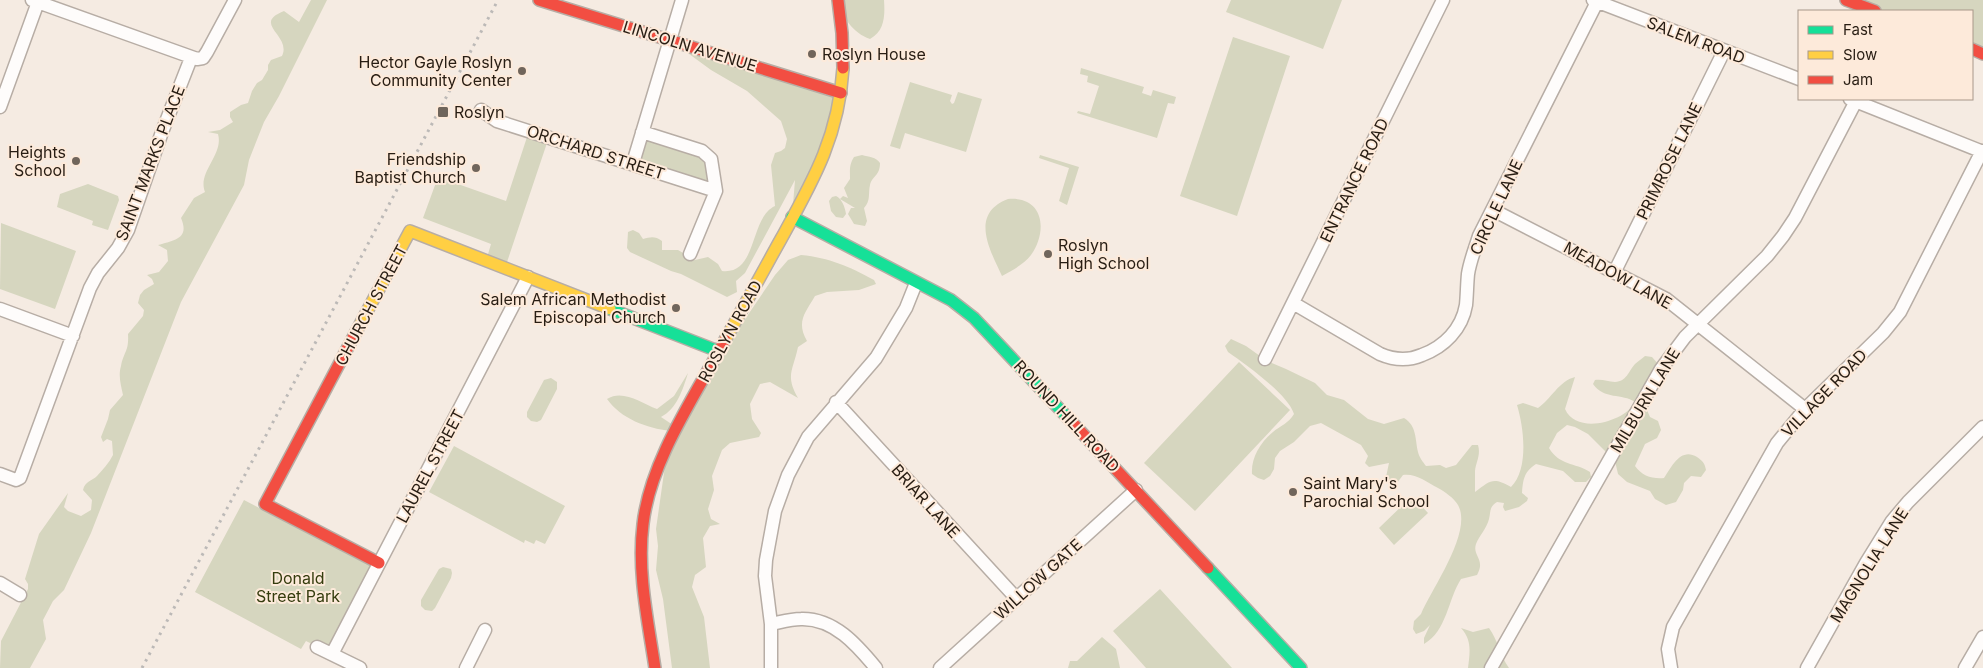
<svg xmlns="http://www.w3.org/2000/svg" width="1983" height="668" font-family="Inter,sans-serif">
<rect width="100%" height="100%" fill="#f5ebe2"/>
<path fill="#d6d6bf" d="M311,0H327L279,96L264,122L249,160L244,185L181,302L91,533L64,590L53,601L43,620L46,639L30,668H0L1,641L28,589V584L25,579L39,534L68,493L64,507L68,511L81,516L91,510L92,500L83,490C85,481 92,481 97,476C103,469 109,463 113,455L112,441L107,439L103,442L101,437L108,419L110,410L123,395C121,385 118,376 121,366C124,351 129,352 128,334L143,316L144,310L138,303L140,295L144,290L154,284L152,279L147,275L159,272L168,261L167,250L158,245C174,240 190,239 181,218L194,198L205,192C197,172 224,155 218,134L208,132L220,130L233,122L230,117V112L241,105L248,103L252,91L257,83L262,80L268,70V65L271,60L282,56C292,35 251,24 284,11L299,22Z
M838,0H884C885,15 885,31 870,39C853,33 842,17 838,0Z
M1231,0H1342L1323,49L1226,12Z
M1846,0H1983V54L1972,49V11H1875Z
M1233,37L1290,56L1237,216L1180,196Z
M670,40L841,93L792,217L795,180L745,273L736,281L737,292L727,297L681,274L671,271L630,252L627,248L628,232L633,230L639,233L643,239C651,237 655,236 662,241V250H678L695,260L708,257L718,264L722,271C758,275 749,218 775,206L771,165L775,153L781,151L785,148L787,139L781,121L747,91L711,70Z
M1081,68L1144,87L1142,93L1151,96L1153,90L1176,97L1174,104L1168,103L1157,138L1077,113L1078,111L1090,114L1099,86L1087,82L1088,76L1080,74Z
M910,82L952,95L950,101L952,104L954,103L958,92L982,99L966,152L905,133L900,149L890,146Z
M529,131L549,137L505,268L486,261L491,244L423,218L438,177L506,201Z
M642,132L702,151L716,191L633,163Z
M862,155C869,157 876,157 880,163C880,176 872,176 870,185C868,193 871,201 864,208L867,221L865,226L854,224L848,214L851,208H855L840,199L843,196L848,198L844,188L850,179C850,170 849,165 854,157Z
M1040,155L1079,167L1067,205L1059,201L1069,168L1039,158Z
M88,184L118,196L119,200L108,230L92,225L93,221L57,207L60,194Z
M836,196C842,199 845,207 846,214L843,218L836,217L831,211L829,201L832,197Z
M1008,199C1044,196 1048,231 1031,255C1024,264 1013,270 1002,276C990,250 969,214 1008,199Z
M1,223L76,251L55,309L0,289Z
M801,255C830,258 848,266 874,280L876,284L859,290L827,292L815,296C805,313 796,322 807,341L798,347C793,371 785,375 798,398L770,382L760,384L750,404L752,419L761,433L759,437L730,443L722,450L712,476L714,490L708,509L711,519L720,524L710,526L703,538L706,567L695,575L692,587L704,617L710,668H672L663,599L656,570L658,546L656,529L670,431C647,428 621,419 607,399C623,389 641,403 657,409L674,396L688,373C683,389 677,409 661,417L673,425L775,275L788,260Z
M1231,339L1246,346L1267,361L1286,369L1315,383L1327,395L1344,400L1368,419L1384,424L1404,418C1417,426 1415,439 1418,452C1419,457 1423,462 1426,466L1440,465L1446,468L1456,465L1472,445H1478C1481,455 1476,462 1475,471C1475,477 1475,485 1475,492C1491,480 1493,477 1511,487C1529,469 1524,428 1517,405L1523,403L1538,408C1551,399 1559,381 1575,377L1565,409C1577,436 1626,421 1635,402C1622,393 1604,400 1593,384L1595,380C1603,379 1608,382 1615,382C1627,381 1628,372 1635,364C1638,361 1642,359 1645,356L1652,357L1659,365L1656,390L1647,410L1650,417L1658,421L1661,430L1657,438L1645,444L1635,466C1642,476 1652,479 1664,478C1672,466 1681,447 1697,457C1703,461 1705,464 1706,470L1701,477L1691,476L1684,483L1683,490L1676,502L1666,505L1655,499L1650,491L1627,482L1618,474L1615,461L1588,434L1575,427L1567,425L1557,433L1549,448C1560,466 1574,462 1590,472L1591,477L1586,482H1575L1563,471L1536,464C1524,472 1523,479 1522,493L1528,498L1527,501L1519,507L1505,511L1503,507L1504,503L1497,502C1489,507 1491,511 1489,519C1487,528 1479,536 1476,544C1472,556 1486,559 1477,575L1461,579C1448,599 1447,631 1424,644V638L1430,625L1424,631L1416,634L1413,629L1414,621L1421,614C1432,588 1473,532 1458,505C1454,498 1445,492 1438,488C1427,482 1415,473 1403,475L1397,483H1393L1386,477L1389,463L1369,467L1365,463L1368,456L1361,445L1321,423L1310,426L1294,442L1280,451L1275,458L1274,469L1270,476L1264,480L1258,478L1252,474C1251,458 1260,443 1273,432C1280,426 1289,423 1294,414C1288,394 1245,364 1228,352L1225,346Z
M1239,362L1290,410L1195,511L1144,463Z
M551,378L557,382V389L541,420L537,422L531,421L527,417V412L544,380Z
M454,446L565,506L545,544L536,540L534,544L525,540L524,543L429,492Z
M1410,498L1415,499L1428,513L1394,545L1379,528Z
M244,500L375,568L332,654L306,641L301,649L195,592Z
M443,567L451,569L452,573L451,578L435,608L432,611L425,610L421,606V600L439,569Z
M1160,589L1232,668H1146L1113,631Z
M1461,628L1473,632L1489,628C1498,640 1500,656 1509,668H1468C1470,652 1472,640 1461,628Z
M1102,637L1116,649L1120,668H1068L1070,661H1077Z"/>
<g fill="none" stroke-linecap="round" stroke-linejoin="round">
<defs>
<path id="street" d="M32,0L197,59L203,58L207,52L235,0
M1593,0L1799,79
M1850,99L1983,152
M0,107L38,2
M481,110L497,121L716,191
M642,132L702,151L711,159L716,191L690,254
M633,163L682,0
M1493,210L1666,299L1805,409
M1615,271L1724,51
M1293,303L1380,354C1394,360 1408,361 1422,355C1444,347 1462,329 1466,305C1467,295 1467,284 1468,274C1470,261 1475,249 1479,236L1597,2
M0,309L73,336
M1265,359L1443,0
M836,402L1017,599
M0,474L16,480L20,478L90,288L98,273L118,248L128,230L162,132L191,58
M0,583L20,595
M771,624C781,622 791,619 801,619C834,618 857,645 876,668
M317,647L360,668
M332,654L528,277
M466,668L485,630
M771,668V624L765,576L766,560L775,511L788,475L808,437L876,358L906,308L916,283
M940,668L1136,490
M1491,668L1661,369L1685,337L1767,256L1783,236L1795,218L1856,101
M1671,668L1668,649L1673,627L1777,443L1805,409L1883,333L1900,312L1982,151
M1807,668L1866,563L1892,521L1908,502L1983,427
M1965,668L1983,637"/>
<path id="fast" d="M792,217L951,300L974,318L1067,417
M610,309L718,351
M1208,568L1301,668"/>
<path id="slow" d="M356,332L410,231L610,309
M725,340C744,307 762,273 781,239C813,181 839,136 843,68"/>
<path id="jam" d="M539,0L841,93
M838,0L842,33L843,68
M1846,0L1875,11
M1972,49L1983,54
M356,332L265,504L379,563
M1067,417L1208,568
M655,668C648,621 637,572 643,524C650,461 695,396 725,340"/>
</defs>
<use href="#street" stroke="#b7ada5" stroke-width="15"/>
<use href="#fast" stroke="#b7ada5" stroke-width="14"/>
<use href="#slow" stroke="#b7ada5" stroke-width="14"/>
<use href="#jam" stroke="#b7ada5" stroke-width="14"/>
<use href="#street" stroke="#fefcfb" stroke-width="12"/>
<use href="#fast" stroke="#16e098" stroke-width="11"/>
<use href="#slow" stroke="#ffcf43" stroke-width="11"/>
<use href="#jam" stroke="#f24e42" stroke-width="11"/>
<path stroke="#bcb9b7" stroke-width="3" stroke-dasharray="2.5 5" stroke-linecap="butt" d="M142,668L498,0"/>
</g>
<g fill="#70655b" stroke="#fdeada" stroke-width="2">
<circle cx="812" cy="54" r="5"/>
<circle cx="522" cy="71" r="5"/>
<rect x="437" y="106" width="12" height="12" rx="2.5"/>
<circle cx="76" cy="161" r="5"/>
<circle cx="476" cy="168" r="5"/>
<circle cx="1048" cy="254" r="5"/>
<circle cx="676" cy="308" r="5"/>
<circle cx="1293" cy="492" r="5"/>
</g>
<g text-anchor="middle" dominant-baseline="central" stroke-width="4" stroke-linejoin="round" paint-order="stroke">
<g font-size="16" fill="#281d13" stroke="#fdeada">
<text transform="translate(1696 40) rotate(21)">SALEM ROAD</text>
<text transform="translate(690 46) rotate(17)">LINCOLN AVENUE</text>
<text transform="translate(596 152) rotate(18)">ORCHARD STREET</text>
<text transform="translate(1669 161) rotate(-64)">PRIMROSE LANE</text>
<text transform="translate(150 163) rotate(-69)">SAINT MARKS PLACE</text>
<text transform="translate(1354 180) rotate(-64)">ENTRANCE ROAD</text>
<text transform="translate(1496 207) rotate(-65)">CIRCLE LANE</text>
<text transform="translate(1618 275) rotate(29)">MEADOW LANE</text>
<text transform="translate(371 305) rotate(-62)">CHURCH STREET</text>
<text transform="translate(730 331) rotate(-61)">ROSLYN ROAD</text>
<text transform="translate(1824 393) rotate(-46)">VILLAGE ROAD</text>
<text transform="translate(1645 400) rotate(-59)">MILBURN LANE</text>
<text transform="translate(1067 416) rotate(47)">ROUND HILL ROAD</text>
<text transform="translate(430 466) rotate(-62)">LAUREL STREET</text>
<text transform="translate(926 501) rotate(48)">BRIAR LANE</text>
<text transform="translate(1869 565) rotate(-58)">MAGNOLIA LANE</text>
<text transform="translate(1038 579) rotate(-42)">WILLOW GATE</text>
</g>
<g font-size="16" fill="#281d13" stroke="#fdeada" text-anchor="start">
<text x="822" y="54">Roslyn House</text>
<text x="512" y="62" text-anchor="end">Hector Gayle Roslyn<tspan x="512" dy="18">Community Center</tspan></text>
<text x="454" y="112">Roslyn</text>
<text x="66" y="152" text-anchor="end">Heights<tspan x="66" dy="18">School</tspan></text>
<text x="466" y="159" text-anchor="end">Friendship<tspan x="466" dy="18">Baptist Church</tspan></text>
<text x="1058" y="245">Roslyn<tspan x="1058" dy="18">High School</tspan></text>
<text x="666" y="299" text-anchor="end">Salem African Methodist<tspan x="666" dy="18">Episcopal Church</tspan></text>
<text x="1303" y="483">Saint Mary's<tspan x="1303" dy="18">Parochial School</tspan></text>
</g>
<g font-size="16" fill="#353c0e" stroke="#fdeada">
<text x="298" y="578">Donald<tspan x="298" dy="18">Street Park</tspan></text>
</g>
</g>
<rect x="1798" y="10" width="175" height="90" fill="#fdeada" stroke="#a8988a"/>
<rect x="1808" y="26" width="25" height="8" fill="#16e098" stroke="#a8988a"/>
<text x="1843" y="35" font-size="15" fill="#281d13">Fast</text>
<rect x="1808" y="51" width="25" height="8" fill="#ffcf43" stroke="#a8988a"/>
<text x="1843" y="60" font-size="15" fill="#281d13">Slow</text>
<rect x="1808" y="76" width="25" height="8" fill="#f24e42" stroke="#a8988a"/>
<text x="1843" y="85" font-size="15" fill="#281d13">Jam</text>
</svg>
